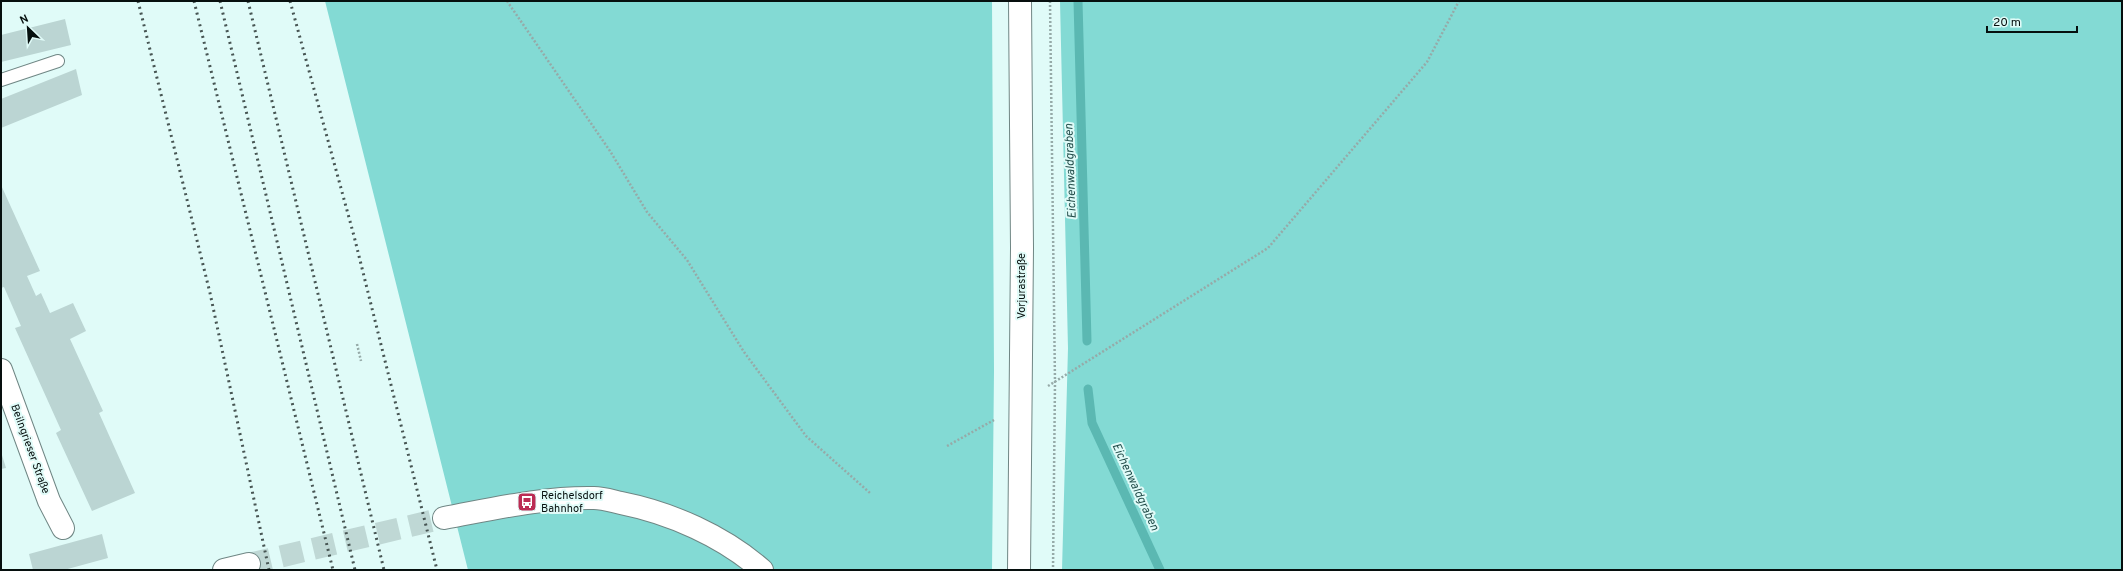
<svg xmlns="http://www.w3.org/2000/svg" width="2123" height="571" font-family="Overpass,sans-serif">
<rect width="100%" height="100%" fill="#e0fbf8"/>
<path fill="#83dad4" d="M325,1H992L994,371L992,570H468Z
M1060,1H2122V570H1062L1068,348Z"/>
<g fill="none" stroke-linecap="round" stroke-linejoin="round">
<path stroke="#5bb8b2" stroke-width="9" d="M1078,1L1087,341
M1088,389L1092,423L1160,570"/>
</g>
<path fill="#bbd5d3" d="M65,19L71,45L1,62V35Z
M76,69L82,95L1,128V99Z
M1,185L40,271L27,276L36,296L41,293L50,313L73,303L86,331L70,339L103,411L99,413L135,493L92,511L56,433L61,430L15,328L21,326L4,287L1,288Z
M1,452L6,468L1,469Z
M102,534L108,558L64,570H33L29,554Z"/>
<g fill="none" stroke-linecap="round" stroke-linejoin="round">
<path stroke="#bfd8d5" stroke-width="22" stroke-dasharray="22 11" stroke-linecap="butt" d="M249,564L444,518"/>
<defs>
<path id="lane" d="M1,80L58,61"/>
<path id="street" d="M1,370L49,501L63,528"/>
<path id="secondary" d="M444,518C493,509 543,497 594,498C603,498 612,501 621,503C671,513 723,536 762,570
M224,570L249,564
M1019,570L1022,248L1020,1"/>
</defs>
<use href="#lane" stroke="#6f8684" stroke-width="14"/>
<use href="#street" stroke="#6f8684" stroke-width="24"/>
<use href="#secondary" stroke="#6f8684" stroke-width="24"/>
<path stroke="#96aaa8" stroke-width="2.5" stroke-dasharray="2 2" stroke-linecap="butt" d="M507,1L610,151L647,212L687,260L744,352L806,436L870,493
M1050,1L1055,382L1053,570
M357,344L361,361
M1048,386L1268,248L1427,62L1459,1
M947,446L994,420
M411,569V570"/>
<use href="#lane" stroke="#fff" stroke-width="12"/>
<use href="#street" stroke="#fff" stroke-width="22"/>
<use href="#secondary" stroke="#fff" stroke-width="22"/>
<path stroke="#475553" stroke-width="3" stroke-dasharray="2 4" stroke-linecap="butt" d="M138,1L210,293L269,570
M194,1L333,570
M220,1L355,570
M248,1L384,570
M290,1L354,236L437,570"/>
</g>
<defs>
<symbol id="bus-square" viewBox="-11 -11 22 22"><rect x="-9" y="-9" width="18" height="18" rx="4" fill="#bc2c54" stroke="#e0fbf8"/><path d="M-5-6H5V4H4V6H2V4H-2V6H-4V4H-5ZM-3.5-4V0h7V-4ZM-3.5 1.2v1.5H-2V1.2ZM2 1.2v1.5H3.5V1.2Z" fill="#fff"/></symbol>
</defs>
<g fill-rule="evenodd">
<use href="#bus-square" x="516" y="491" width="22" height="22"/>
</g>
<g text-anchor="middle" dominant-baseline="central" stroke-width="4" stroke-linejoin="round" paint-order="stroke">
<g font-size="11" fill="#060f0e" stroke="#e0fbf8">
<text transform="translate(1022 286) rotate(-90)">Vorjurastraße</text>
<text transform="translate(30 449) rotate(70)">Beilngrieser Straße</text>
</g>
<g font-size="11" fill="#060f0e" stroke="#e0fbf8" text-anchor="start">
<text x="541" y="496">Reichelsdorf<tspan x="541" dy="13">Bahnhof</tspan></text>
</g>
<g font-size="12" font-style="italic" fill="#224d4a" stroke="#e0fbf8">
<text transform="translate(1071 171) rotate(-92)">Eichenwaldgraben</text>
<text transform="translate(1135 487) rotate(65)">Eichenwaldgraben</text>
</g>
</g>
<rect width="2123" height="571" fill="none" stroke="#060f0e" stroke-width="4"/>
<g transform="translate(28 28) rotate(335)" stroke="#e0fbf8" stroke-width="3" paint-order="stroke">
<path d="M0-3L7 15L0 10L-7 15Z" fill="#060f0e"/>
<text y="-6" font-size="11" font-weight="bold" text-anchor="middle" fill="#060f0e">N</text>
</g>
<path d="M1987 26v6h90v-6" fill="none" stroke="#060f0e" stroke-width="2"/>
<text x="1993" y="26" font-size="12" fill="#060f0e" stroke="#e0fbf8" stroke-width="3" paint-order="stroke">20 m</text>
</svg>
